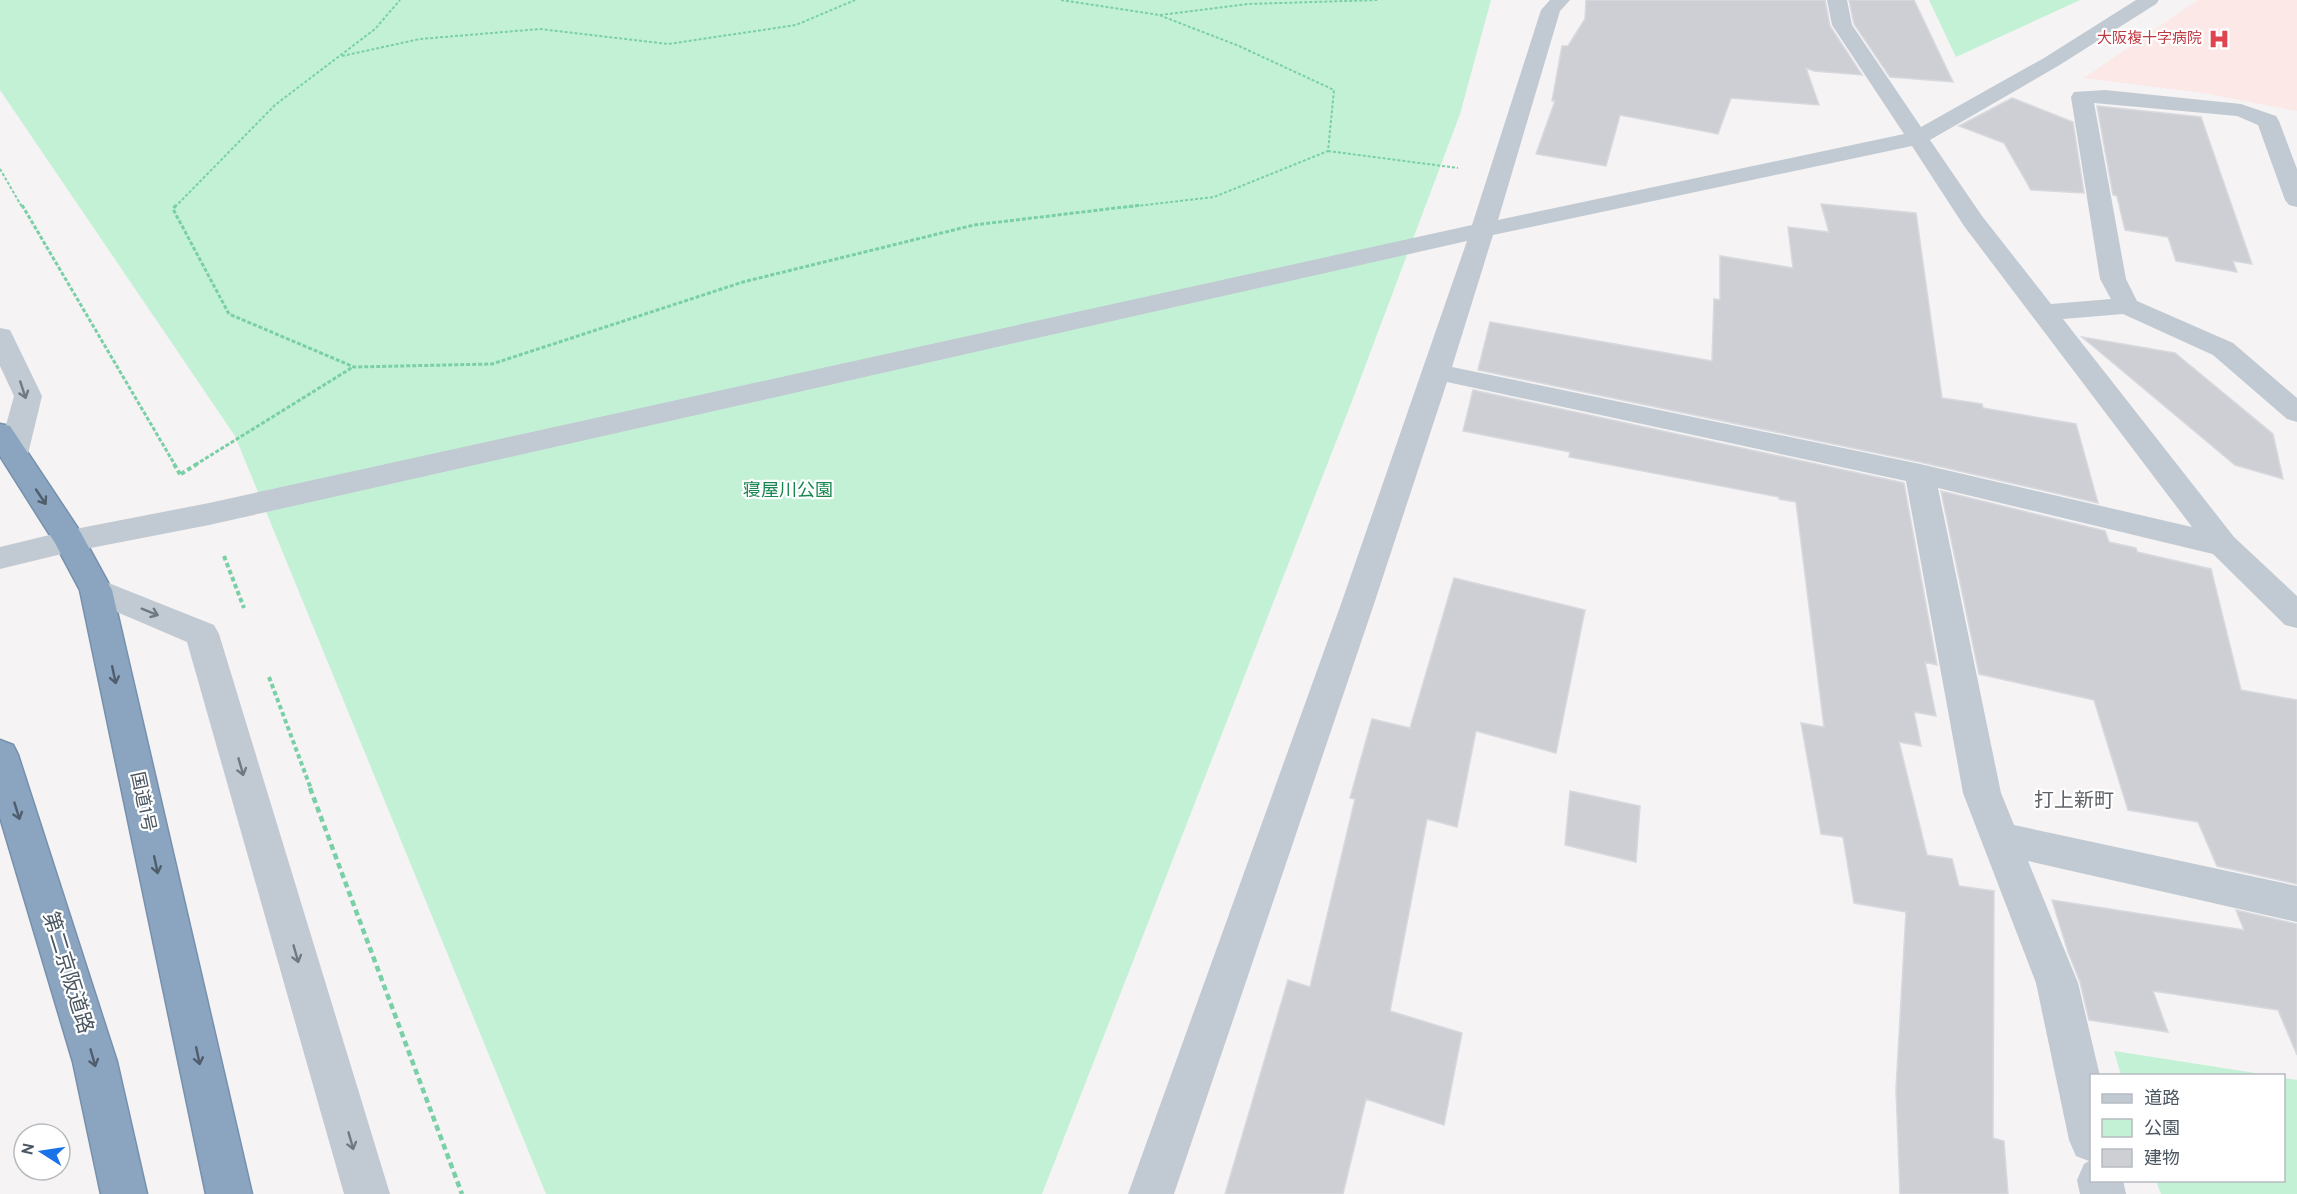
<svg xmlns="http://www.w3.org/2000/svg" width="2297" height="1194" font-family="Overpass,'Noto Sans JP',sans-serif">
<rect width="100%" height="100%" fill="#f5f3f3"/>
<path fill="#fce8e6" d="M2198,0H2297V111L2203,93L2084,78Z"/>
<path fill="#c3f1d5" d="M0,0H1491L1460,114L1352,401L1042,1194H546L235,436L0,90Z
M1929,0H2080L1956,57Z
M2114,1051L2268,1075H2121Z
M2284,1078L2297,1080V1194H2161L2156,1181L2284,1180Z"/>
<path fill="#cdcfd5" stroke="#d7d9de" stroke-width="1.5" d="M1586,0H1825L1830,26L1862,75L1814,71L1806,68L1819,105L1731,98L1718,134L1620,115L1606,166L1536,154L1555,101H1552L1562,46H1568L1585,19Z
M1849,0H1914L1953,82L1890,77L1854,24Z
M2012,98L2073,122L2084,193L2031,190L2004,143L1959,126Z
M2097,106L2201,117L2252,264L2233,261L2237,272L2176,261L2168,237L2125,230L2117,196L2113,195Z
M1821,204L1916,213L1942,398L1982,404L1983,408L2076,424L2098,503L1920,462L1478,370L1490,322L1712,361L1714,299L1720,300V256L1793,268L1788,227L1829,232Z
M2082,337L2175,353L2273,434L2283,479L2235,465Z
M1473,390L1904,483L1937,665L1925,662L1936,716L1914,712L1921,746L1899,742L1927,855L1952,859L1959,886L1994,891L1993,1138L2004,1141L2008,1194H1900L1896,1089L1906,912L1854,903L1843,837L1821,834L1801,723L1824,727L1796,502L1779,499V497L1569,457L1570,452L1463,431Z
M1941,491L2105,531L2109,542L2136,548L2137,552L2211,569L2241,690L2297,700V884L2217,866L2198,822L2128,810L2094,700L1979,674Z
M1454,578L1585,610L1556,753L1476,731L1457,827L1427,819L1390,1011L1462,1033L1444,1125L1366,1099L1343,1194H1225L1288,980L1310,987L1355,799L1350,798L1372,719L1410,728Z
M1570,791L1640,806L1636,862L1565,845Z
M2052,900L2244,930L2236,910L2297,924V1055L2278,1010L2153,991L2168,1032L2089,1020L2080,982L2068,952Z"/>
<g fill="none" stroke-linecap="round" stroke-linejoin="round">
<defs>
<path id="highway" d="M0,424L10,426L81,533L112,590L252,1194H206L80,590L55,543L0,456Z
M0,740L13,745L18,755L117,1062L147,1194H101L73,1062L0,817Z"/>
</defs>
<use href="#highway" stroke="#7690ad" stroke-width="3"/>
<path stroke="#7ad0a6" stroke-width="2" stroke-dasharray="3 2" stroke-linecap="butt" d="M1061,0L1159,15L1239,46L1334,90L1328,151L1214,197L1128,207
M1160,15L1248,4L1378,0
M342,56L420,39L540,29L668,44L796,25L855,0
M1328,151L1458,168
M0,169L22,207
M175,207L275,105L375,29L400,0"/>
<path stroke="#7ad0a6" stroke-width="3" stroke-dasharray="4 2" stroke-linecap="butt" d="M22,205L175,465
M176,205L173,209L229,314L354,367L492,364L743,282L974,225L1141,205
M195,465L353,367"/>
<path stroke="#7ad0a6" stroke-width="4" stroke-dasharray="4.5 3" stroke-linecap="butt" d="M174,464L181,476
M181,474L197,464
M224,556L244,608
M269,677L311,789"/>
<path stroke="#7ad0a6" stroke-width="4.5" stroke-dasharray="6 4" stroke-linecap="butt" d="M310,788L462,1194"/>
<path fill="#c1cad2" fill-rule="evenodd" d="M1550,0H1570L1560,11L1498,220L1904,134L1832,25L1827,0H1847L1852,25L1921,127L2044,58L2136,0H2159L2156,4L2058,66L1930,140L1982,216L2051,304L2111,299L2100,279L2071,97L2074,92L2105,90L2241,104L2276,116L2279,121L2297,169V207L2289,205L2285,200L2258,125L2237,116L2094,103L2126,279L2137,301L2233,343L2297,398V422L2287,419L2213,355L2123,314L2063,319L2234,537L2297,596V628L2285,625L2213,554L1938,488L2001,793L2014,825L2297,886V922L2028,861L2078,983L2100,1076H2092V1180H2123L2126,1194H2080L2077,1180L2084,1164L2089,1161L2076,1156L2069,1140L2036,983L1963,793L1906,481L1447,382L1374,604L1174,1194H1128L1341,604L1467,241L209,525L70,552L0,569V547L70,530L209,503L1472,225L1541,10ZM1912,146L1964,226L2192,527L1920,464L1452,367L1493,235Z
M0,328L10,330L13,336L42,396L28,454L23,461L13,464L3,461L0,447L14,396L0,366Z
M96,578L214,625L219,634L390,1194H344L187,642L84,598L80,590L84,582Z"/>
<use href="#highway" fill="#8ba5c1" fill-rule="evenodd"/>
</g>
<defs><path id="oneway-shaft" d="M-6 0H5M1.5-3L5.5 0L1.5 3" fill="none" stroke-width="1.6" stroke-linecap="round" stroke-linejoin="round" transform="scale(1.5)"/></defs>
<g stroke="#6e7983">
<use href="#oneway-shaft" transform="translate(23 390) rotate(72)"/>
<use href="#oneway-shaft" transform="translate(150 612) rotate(22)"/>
<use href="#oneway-shaft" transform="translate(241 767) rotate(74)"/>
<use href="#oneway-shaft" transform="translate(296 954) rotate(74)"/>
<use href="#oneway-shaft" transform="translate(351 1141) rotate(74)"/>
</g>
<g stroke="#505e6b">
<use href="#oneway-shaft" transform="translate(41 497) rotate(56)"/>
<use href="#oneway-shaft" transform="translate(114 675) rotate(78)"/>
<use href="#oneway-shaft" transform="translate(17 811) rotate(73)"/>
<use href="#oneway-shaft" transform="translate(156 865) rotate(78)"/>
<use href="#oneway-shaft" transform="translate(198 1056) rotate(78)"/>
<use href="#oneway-shaft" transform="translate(93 1058) rotate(74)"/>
</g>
<defs>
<symbol id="hospital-bare" viewBox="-9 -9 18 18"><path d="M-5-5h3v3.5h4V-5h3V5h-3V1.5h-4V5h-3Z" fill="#e0444e" stroke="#fff" stroke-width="2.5" paint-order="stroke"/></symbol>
</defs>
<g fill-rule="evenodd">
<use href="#hospital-bare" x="2204" y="24" width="30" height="30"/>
</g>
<g text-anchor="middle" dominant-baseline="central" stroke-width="4.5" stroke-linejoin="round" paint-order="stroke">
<g font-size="15" fill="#be3a42" stroke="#fff" text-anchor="end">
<text x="2202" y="39">大阪複十字病院</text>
</g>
<g font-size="18" fill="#17864f" stroke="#fff">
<text x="788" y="491">寝屋川公園</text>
</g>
<g font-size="18" fill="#4a5661" stroke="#fff">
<text transform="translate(142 802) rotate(78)">国道1号</text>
</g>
<g font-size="20" fill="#5f6368" stroke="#fff">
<text x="2074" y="802">打上新町</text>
</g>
<g font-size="21" fill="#4a5661" stroke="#fff">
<text transform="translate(67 973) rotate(73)">第二京阪道路</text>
</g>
</g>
<rect x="2090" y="1074" width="195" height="108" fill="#ffffff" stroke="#b7bbc0" stroke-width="1.5"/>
<rect x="2102" y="1094" width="30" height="9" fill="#c1cad2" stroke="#b7bbc0" stroke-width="1.5"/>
<text x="2144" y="1104" font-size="18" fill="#4a5661">道路</text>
<rect x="2102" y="1119" width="30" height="18" fill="#c3f1d5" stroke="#b7bbc0" stroke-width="1.5"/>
<text x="2144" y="1134" font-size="18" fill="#4a5661">公園</text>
<rect x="2102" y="1149" width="30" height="18" fill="#cdcfd5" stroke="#b7bbc0" stroke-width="1.5"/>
<text x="2144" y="1164" font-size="18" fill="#4a5661">建物</text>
<g transform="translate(42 1152) rotate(282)"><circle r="28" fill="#ffffff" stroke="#b7bbc0" stroke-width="1.5"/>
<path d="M0-4.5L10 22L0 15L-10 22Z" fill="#1a73e8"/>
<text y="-9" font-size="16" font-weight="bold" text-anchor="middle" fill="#4a5661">N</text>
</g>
</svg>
